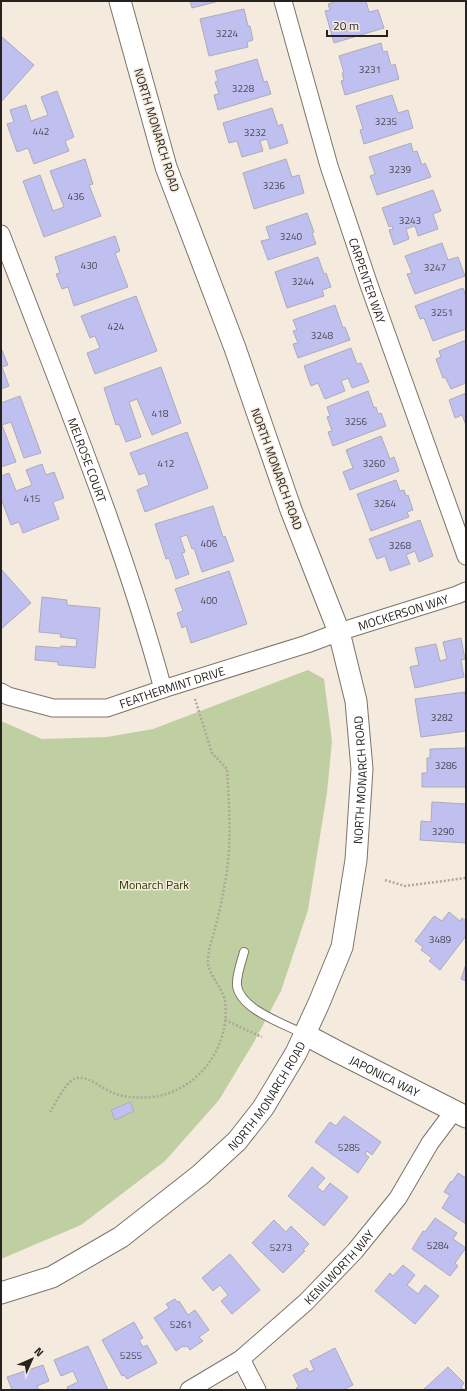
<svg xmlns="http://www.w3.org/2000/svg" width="467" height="1391" font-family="'Titillium Web',sans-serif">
<rect width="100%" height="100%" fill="#f4ebde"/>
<path fill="#c0cfa1" d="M308,670L324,679L332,741L327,793L308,910L281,991L254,1042L219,1100L165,1161L81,1225L1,1259V721L42,739L107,737L153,729Z"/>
<path fill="#bfbff0" stroke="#acacba" d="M190,1H219L192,8Z
M337,1H366L369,12L378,10L384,28L334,43L325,11L330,10L328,4Z
M244,9L248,26H250L253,40L247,42L248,47L209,56L200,19Z
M1,36L34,65L1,102Z
M381,43L383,52L387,51L391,66L395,64L399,79L345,95L341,81L344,80L342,73H344L339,56Z
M257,59L264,82L267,81L271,94L218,110L214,95L219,94L215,82L218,81L215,71Z
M57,91L74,137L65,141L69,151L34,164L28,148L17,152L7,124L14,122L10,110L26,105L31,121L48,115L41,97Z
M392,95L398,113L408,110L413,128L364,144L360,130L363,129L356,106Z
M272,108L278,126L282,124L288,143L270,149L267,139L260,141L263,151L242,157L237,141L229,143L223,123Z
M411,143L413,152L417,151L422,165L425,163L431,177L377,195L370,176L375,174L369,157Z
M85,159L93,184L89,185L101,216L44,237L23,181L40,175L53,211L64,207L50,171Z
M286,159L292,177L299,175L304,193L254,209L243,173Z
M433,190L441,211L433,214L438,229L418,236L415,226L406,229L409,239L394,245L389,230L393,229L392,226L389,227L382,208Z
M307,213L314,232L312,233L316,244L268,260L261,241L270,239L266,227Z
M115,236L120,251L115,253L128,287L74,306L68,287L62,289L56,274L60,273L55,257Z
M442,243L448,260L458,257L465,276L415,294L407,274L412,273L405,256Z
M318,257L324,274L326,273L331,287L322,290L324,296L287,308L275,272Z
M463,288L466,296V329L433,341L424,318L420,319L415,306Z
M136,296L157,351L95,374L87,353L100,348L95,336L90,338L81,316Z
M335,305L343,328L345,327L350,340L298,358L293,344L298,343L293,331L297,330L293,320Z
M466,340V383L451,389L445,377L443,378L436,359L441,357L439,351Z
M351,348L357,364L361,363L369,382L352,388L348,378L341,381L345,391L325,399L318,383L311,386L304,366Z
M1,350H2L8,365L2,367L9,386L1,389Z
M161,367L181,423L152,435L137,399L129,402L141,437L126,442L119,424L116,425L104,388Z
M368,391L374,408L376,407L378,414L381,413L386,426L333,446L328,432L332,431L327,417L330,416L327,407Z
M466,393V425L462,415L455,418L449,400Z
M20,396L41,453L24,458L11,422L2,425L16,462L1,467V403Z
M187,432L208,488L145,512L137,490L149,485L145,473L139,475L130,453Z
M381,436L390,459L394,457L399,471L350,490L343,472L353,468L346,450Z
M42,464L46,475L54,472L64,498L53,502L59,519L23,533L19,522L11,525L1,499V476L9,473L16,491L32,485L26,470Z
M396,480L400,491L404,490L406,496L408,495L413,510L407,512L409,517L371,531L357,494Z
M213,506L223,537L225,536L234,561L202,572L194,548L192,549L187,535L180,537L185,552L182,553L189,574L176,579L169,558L166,559L155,524Z
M420,520L433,556L419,562L415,551L406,555L410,564L390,571L385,556L377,559L369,539Z
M1,569L31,603L1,629Z
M229,571L247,624L191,643L186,626L182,628L177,613L183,611L175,589Z
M42,597L67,600V605L100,608L95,668L58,665V662L35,660L36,646L60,648L61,646L76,647L77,639L60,637L61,634L39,632Z
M461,638L465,659L461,660L464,677L415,688L410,667L419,665L415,648L436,644L440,661L447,659L443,642Z
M465,692L466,703V731L421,737L415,699Z
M466,748V787H422V773H427V758H430V749Z
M432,802L466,804V843L420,840L421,821L431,822Z
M449,912L460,921L462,918L466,921V936L440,970L429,961L432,958L421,950L423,947L415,941L434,916L442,921Z
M466,964V981L461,979Z
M130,1102L134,1111L115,1120L111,1110Z
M344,1116L381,1142L372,1155L367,1151L365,1154L369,1157L358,1173L315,1142L330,1122L336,1126Z
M312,1167L325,1178L317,1187L323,1192L330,1183L348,1197L324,1226L288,1196Z
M458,1173L466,1178V1224L442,1208L450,1195L444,1192L451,1181L452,1182Z
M435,1218L457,1233L453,1239L466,1248L455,1263L458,1266L450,1276L412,1249L423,1231L425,1232Z
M274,1220L286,1232L291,1226L309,1244L303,1250L305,1251L283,1273L252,1243Z
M230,1254L260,1290L232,1314L221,1301L228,1295L220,1285L213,1291L202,1278Z
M403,1265L415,1275L407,1285L418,1294L425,1285L439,1296L415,1324L375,1291L390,1273L393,1276Z
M175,1299L178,1303L179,1301L188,1315L195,1310L209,1330L199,1337L203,1341L190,1350L187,1346L184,1347L183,1346L176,1351L154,1318L169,1308L166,1304Z
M134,1322L143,1338L139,1340L143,1347L147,1345L157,1363L127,1379L124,1375L122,1376L102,1340Z
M88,1346L108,1390H68L67,1387L78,1382L73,1371L61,1376L54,1360Z
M335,1348L353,1385L343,1390H297L296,1388L299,1387L293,1375L307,1368L309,1372L314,1370L310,1361Z
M43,1365L49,1381L37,1386L39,1390H12L7,1377Z
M448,1367L464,1383L461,1387L464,1390H423Z"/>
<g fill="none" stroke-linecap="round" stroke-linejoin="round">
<defs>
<path id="service" d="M244,952C241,963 236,976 237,986C241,1010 285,1024 304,1034"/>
<g id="minor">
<path id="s1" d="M283,1L329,166L369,285L466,556"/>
<path id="s2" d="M1,234C58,384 121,534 163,689"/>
<path id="s3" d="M1,692L8,696L53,708H107L163,689L307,644L339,632L457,595L466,591"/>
<path d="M241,1359L257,1390"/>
<path id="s4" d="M189,1390L241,1359L306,1302L355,1251L398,1198L430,1143L454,1111"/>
</g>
<g id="tertiary">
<path id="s5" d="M304,1034L338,1052L466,1117"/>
<path id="s6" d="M1,1293L52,1277L121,1237L200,1175L237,1141L263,1108L296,1053L319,1003L342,947L356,860L362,769L356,701L339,632L291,510L235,348L166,167L120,1"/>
</g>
</defs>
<use href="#service" stroke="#7c7469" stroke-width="10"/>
<use href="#minor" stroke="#7c7469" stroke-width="19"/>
<use href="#tertiary" stroke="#7c7469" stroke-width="23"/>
<path stroke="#ada69c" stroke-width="2.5" stroke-dasharray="2 2" stroke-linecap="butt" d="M385,880L405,886L466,878
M225,1020L262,1037
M50,1112C55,1104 63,1088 70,1082C83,1070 99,1087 111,1092C124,1098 138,1098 152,1097C198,1092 231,1046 225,1001C222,985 206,974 208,957C209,947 213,937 215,928C220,911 223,894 226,877C232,842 229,804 227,769L212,753L195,699"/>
<use href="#service" stroke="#fff" stroke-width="8"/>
<use href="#minor" stroke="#fff" stroke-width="17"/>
<use href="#tertiary" stroke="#fff" stroke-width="21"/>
</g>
<g text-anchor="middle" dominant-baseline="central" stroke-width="3" stroke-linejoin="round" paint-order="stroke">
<g font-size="10" fill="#4c4952">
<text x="227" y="33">3224</text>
<text x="370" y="69">3231</text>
<text x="243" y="88">3228</text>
<text x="386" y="121">3235</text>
<text x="41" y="131">442</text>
<text x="255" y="132">3232</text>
<text x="400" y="169">3239</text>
<text x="274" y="185">3236</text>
<text x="76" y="196">436</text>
<text x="410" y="220">3243</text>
<text x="291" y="236">3240</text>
<text x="89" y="265">430</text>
<text x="435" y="267">3247</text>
<text x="303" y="281">3244</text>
<text x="442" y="312">3251</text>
<text x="116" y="326">424</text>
<text x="322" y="335">3248</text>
<text x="160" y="413">418</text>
<text x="356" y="421">3256</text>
<text x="166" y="463">412</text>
<text x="374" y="463">3260</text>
<text x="32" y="498">415</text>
<text x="385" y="503">3264</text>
<text x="209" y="543">406</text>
<text x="400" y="545">3268</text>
<text x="209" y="600">400</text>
<text x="442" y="717">3282</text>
<text x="446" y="765">3286</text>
<text x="443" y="831">3290</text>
<text x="440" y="939">3489</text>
<text x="349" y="1147">5285</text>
<text x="438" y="1245">5284</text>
<text x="281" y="1247">5273</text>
<text x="181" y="1324">5261</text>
<text x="131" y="1355">5255</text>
</g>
<g font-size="12" fill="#26221e" stroke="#f4ebde">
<text transform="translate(157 130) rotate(73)">NORTH MONARCH ROAD</text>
<text stroke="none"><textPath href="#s1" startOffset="292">CARPENTER WAY</textPath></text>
<text stroke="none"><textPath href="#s2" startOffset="242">MELROSE COURT</textPath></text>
<text transform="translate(277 469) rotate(70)">NORTH MONARCH ROAD</text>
<text stroke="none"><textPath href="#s3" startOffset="420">MOCKERSON WAY</textPath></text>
<text stroke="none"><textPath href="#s3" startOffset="177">FEATHERMINT DRIVE</textPath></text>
<text stroke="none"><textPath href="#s6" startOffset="674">NORTH MONARCH ROAD</textPath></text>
<text stroke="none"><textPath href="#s5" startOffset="91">JAPONICA WAY</textPath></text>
<text stroke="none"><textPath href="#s6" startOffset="338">NORTH MONARCH ROAD</textPath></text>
<text stroke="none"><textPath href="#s4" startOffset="195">KENILWORTH WAY</textPath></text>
</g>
<g font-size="12" fill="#2b3700" stroke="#f4ebde">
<text x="154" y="884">Monarch Park</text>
</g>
</g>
<rect width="467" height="1391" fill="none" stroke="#26221e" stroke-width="4"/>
<g transform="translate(32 1359) rotate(45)" stroke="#f4ebde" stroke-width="3" paint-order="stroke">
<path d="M0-3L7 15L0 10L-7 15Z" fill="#26221e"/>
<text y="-6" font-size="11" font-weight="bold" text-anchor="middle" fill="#26221e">N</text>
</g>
<path d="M327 30v6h60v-6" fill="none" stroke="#26221e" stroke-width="2"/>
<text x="333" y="30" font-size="12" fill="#26221e" stroke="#f4ebde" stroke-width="3" paint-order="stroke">20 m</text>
</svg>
